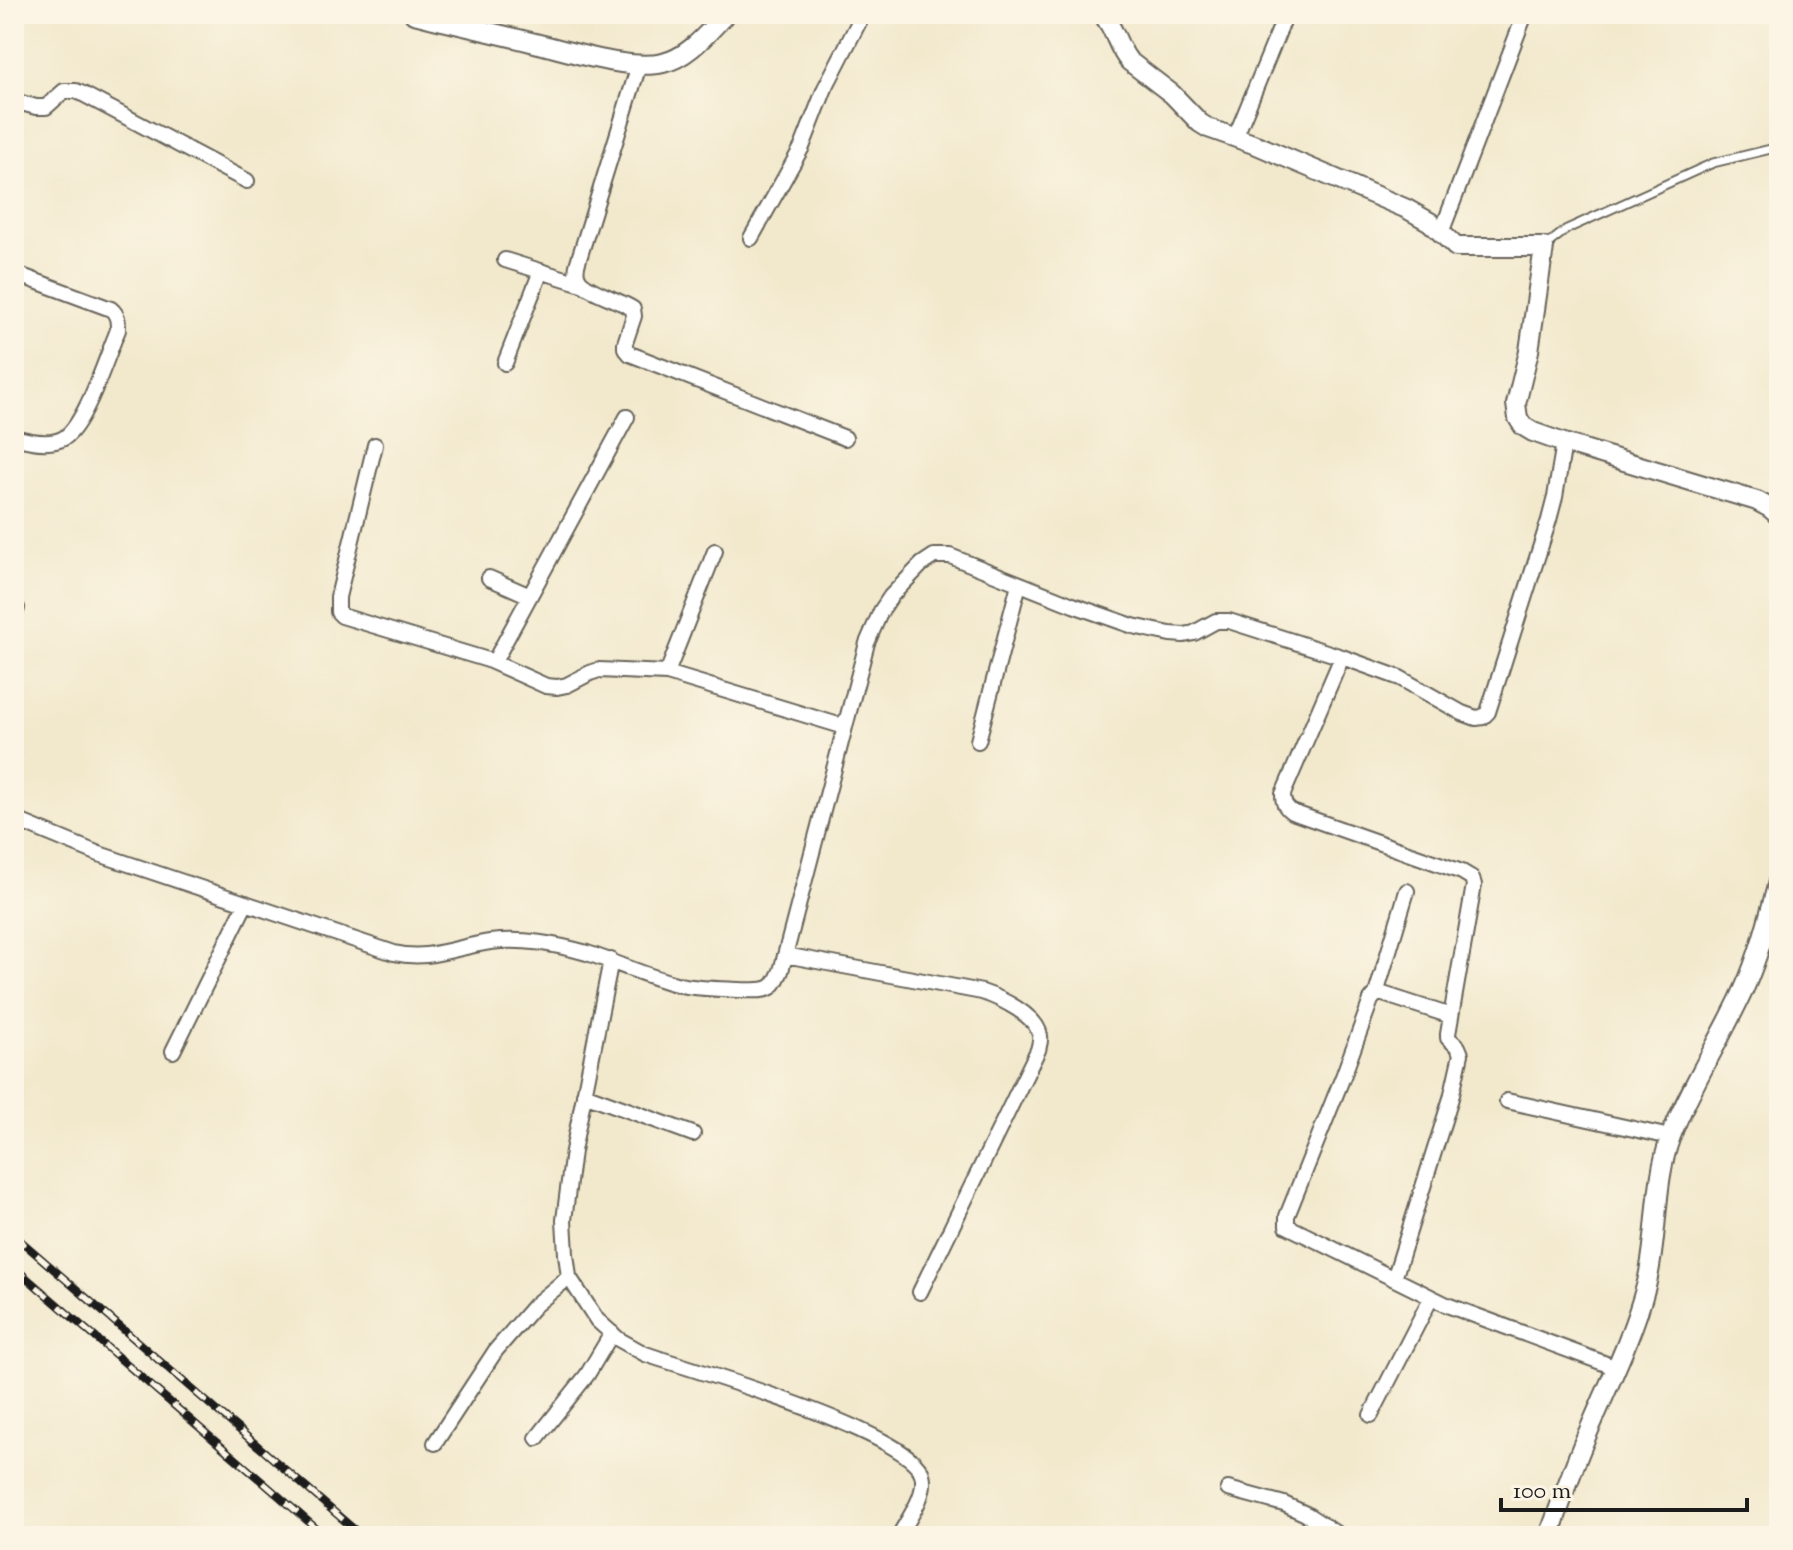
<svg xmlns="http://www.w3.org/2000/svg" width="1793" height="1550" font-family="'Sorts Mill Goudy',serif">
<rect width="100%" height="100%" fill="#fcf5e5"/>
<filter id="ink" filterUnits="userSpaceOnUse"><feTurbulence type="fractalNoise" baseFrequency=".0125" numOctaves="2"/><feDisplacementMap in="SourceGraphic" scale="16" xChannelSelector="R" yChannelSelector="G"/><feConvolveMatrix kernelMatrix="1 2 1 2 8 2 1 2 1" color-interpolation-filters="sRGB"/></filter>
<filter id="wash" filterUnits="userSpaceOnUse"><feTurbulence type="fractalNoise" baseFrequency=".006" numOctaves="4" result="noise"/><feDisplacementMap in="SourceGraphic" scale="32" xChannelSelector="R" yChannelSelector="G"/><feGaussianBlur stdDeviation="1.8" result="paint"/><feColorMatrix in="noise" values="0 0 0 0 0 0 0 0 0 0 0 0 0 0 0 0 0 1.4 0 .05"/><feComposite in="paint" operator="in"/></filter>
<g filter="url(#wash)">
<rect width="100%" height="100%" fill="#f2e9cd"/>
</g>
<g filter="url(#ink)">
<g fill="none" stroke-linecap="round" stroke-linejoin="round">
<defs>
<path id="service" d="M1544,247L1567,229L1713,163L1779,147"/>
<path id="minor" d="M639,65L578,262C576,268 575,275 580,281C589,292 620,300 633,309L634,316L625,343V348L630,354L845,438
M14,101L36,107H46L64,91H76L83,94L247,181
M1235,138L1286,14
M1441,233L1525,14
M751,238L802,147L825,88L863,14
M505,260L585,285
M14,273L111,309C118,315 118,321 118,330C107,355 86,424 64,438C50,446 28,441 14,437
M505,363L541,271
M375,445L338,597V612L342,616L488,660L546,686L557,687L567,685L590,673L599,670L667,673L845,727
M489,578L530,596
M14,616L17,608
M1342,657L1283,794C1283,803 1285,807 1292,812L1462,872L1472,878L1474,885L1448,1034V1038L1458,1047L1461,1054L1451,1098L1394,1279
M494,662L627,417
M667,673L715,551
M978,741L1019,584
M14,819L99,854L394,953C430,961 456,947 490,942C524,938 555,944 587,953C618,963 648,977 680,985C700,989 720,989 741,990C750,990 763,992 771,987C776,983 778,977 781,971L867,643L881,611L891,596L922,564L934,556H950L1073,605L1133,626L1170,634L1184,635L1194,633L1216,621H1229L1342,657L1400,678L1462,713L1476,718L1483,717L1488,712L1549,520L1555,497L1564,443
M785,955L982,992C1000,998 1037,1015 1040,1036C1041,1040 1039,1046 1038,1050L920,1292
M611,960L573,1151L564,1220L566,1254L569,1277L597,1320L618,1339L645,1354C693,1370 909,1432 922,1474C928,1494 908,1519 899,1536
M1376,994L1407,891
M1451,1016L1383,994H1376L1371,1000L1344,1074L1287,1216V1226L1447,1305L1617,1368
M173,1051L246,903
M584,1094L693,1134
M1507,1101L1670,1137
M1371,1415L1431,1298
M537,1438L587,1375L612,1333
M435,1443L496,1350L535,1305L569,1277
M1228,1489L1284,1504L1306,1514L1340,1536"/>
<path id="tertiary" d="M414,14C454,24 495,33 535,43C569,51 629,71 663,63C689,57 708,32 726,14
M1102,14C1115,28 1117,47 1129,61L1172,94L1200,123L1208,128L1259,146L1407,209L1430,222L1456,247H1544L1529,351L1516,404L1518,418L1523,426L1533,432L1564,443L1757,501L1770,508L1779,516
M1549,1536C1562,1500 1574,1463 1590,1428C1610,1381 1633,1335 1646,1286C1659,1237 1653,1184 1671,1136C1690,1086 1722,1038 1744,989C1760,953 1769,916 1779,878"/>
</defs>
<use href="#service" stroke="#67645a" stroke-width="11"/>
<use href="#minor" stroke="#67645a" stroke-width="18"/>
<use href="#tertiary" stroke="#67645a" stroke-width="22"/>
<use href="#service" stroke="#fff" stroke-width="7"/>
<use href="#minor" stroke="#fff" stroke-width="14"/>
<use href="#tertiary" stroke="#fff" stroke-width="18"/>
<defs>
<path id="rail" d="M14,1235L362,1536
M14,1267L325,1536"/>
</defs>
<use href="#rail" stroke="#1c1c1c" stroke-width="8"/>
<use href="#rail" stroke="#fcf5e5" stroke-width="5" stroke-dasharray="15" stroke-linecap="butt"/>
</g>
</g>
<rect width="1793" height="1550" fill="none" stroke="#fcf5e5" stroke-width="48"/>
<path d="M1501 1498v12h246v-12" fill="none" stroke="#1c1c1c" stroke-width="4"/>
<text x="1513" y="1498" font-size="24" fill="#1c1c1c" stroke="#fcf5e5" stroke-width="6" paint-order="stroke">100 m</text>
</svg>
